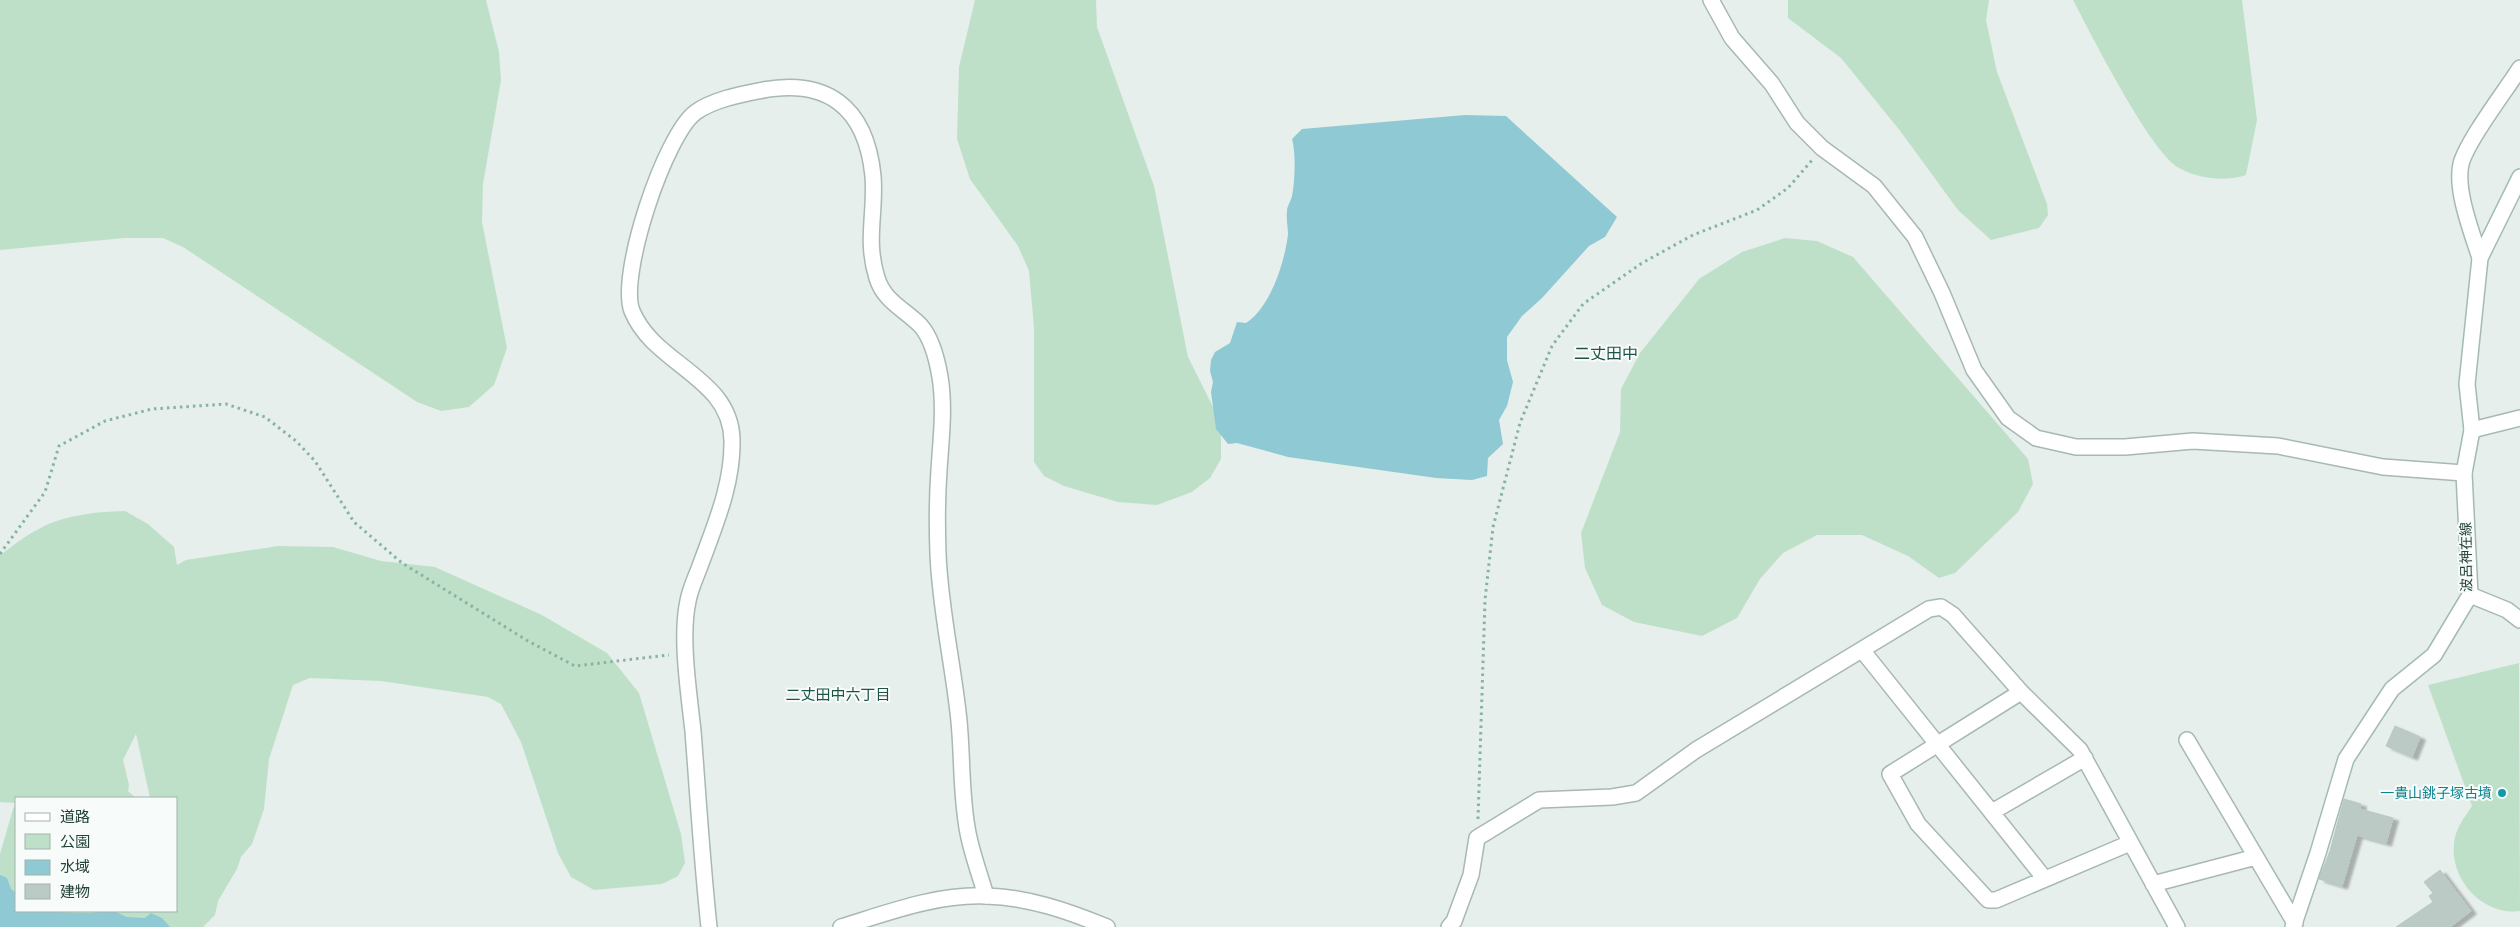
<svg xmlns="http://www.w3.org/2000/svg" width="2520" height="927" font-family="'DM Sans','Noto Sans JP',sans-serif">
<defs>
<filter id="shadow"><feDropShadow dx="5.5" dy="3" stdDeviation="1" flood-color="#0004"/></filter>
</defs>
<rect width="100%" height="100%" fill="#e6efeb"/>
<path fill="#bfe0c8" d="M0,0H486L499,52L501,80L483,184L482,222L507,348L494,385L469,407L441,411L417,402L183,247L163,238H124L0,250Z
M975,0H1096L1097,27L1154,186L1188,357L1214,409L1221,435V459L1210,478L1192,492L1157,505L1118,502L1064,486L1044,476L1034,462V328L1029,271L1018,246L970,179L957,139L959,67Z
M1788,0H1989L1986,20L1997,72L2047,204L2048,215L2039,228L1991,240L1958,210L1901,132L1841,58L1788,18Z
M2073,0H2242L2257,120L2246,175C2226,182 2199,179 2179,168C2150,152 2091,34 2073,0Z
M1785,238L1817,241L1853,257L2028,459L2033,484L2018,512L1955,573L1939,578L1908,556L1862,535H1817L1783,553L1760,579L1737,618L1702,636L1634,622L1602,605L1585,568L1581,533L1620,432L1621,389L1640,353L1699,279L1742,252Z
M125,511L148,524L174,547L177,565L186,560L278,546L333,547L381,561L435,567L542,615L607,653L639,693L681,834L685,863L678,876L662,884L594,890L571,877L558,853L521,742L501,704L488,697L381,681L310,678L293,685L269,759L264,809L252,844L241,857L237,869L218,901L215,915L203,927H116L44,911H176V798H150L136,734L123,760L129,785L128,791L136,798H16V803L0,802V555C12,547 23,537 35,531C62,515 94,512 125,511Z
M2519,663L2520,911C2483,916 2450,880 2454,844C2455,829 2464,818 2472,806L2428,685Z
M16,804V904L0,885V854L13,809Z"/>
<path fill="#8ec9d4" d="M1465,115L1506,116L1617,217L1605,237L1589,246L1542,298L1522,316L1507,337V360L1513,382L1507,406L1499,420L1503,444L1488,458L1487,476L1472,480L1436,478L1288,457L1237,443L1228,444L1216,429L1211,392L1213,382L1210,371L1211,360L1215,352L1230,343L1237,322L1246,323C1270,308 1285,262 1288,234C1288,227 1286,219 1287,211C1287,206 1291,201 1292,196C1295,182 1296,153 1292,139L1302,129Z
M0,875L7,878L11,889L16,893V911L89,913L114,911L127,917L145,918L151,913L162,918L170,927H0Z"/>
<path fill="#bbcac4" stroke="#b8c9c2" filter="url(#shadow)" d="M2395,726L2420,737L2412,757L2386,746Z
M2344,799L2361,804L2360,809L2393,818L2386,843L2357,835L2342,886L2319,879L2330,851Z
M2440,870L2471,911L2450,927H2396L2433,902L2429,896L2433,893L2424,882Z"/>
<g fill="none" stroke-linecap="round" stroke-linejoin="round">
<defs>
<path id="minor" d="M1711,0L1732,38L1772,84L1797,123L1822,148L1874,186L1915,237L1942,293L1974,370L2008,418L2036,438L2076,447H2125L2193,441L2278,446L2383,467L2464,473
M2480,258C2472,233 2455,190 2461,164C2467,141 2506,90 2520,68
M2472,430L2520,418
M2470,595L2507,610L2520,620
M1862,650L2045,879
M2021,692L1890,774L1918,824L1988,900H1996L2130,843
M2187,740L2295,923
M1992,812L2085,758
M2153,884L2256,857
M709,927C702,862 698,796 693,731C689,694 680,637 688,601C690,589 696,577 700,566C715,525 733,484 732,440C731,377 654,365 632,311C618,276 665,134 696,112C713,100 738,95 758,91C826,77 866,106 873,176C876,213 865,240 877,278C884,301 904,309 920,325C932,338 937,359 940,377C945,407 941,439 939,470C937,498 937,526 938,554C940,607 952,659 958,712C963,751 960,793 968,833C972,854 980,875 986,896
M1449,927L1454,921L1471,875L1477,838L1539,800L1612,797L1636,793L1696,750L1929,609L1941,607L1953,615L2021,692L2080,750L2177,927"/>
<path id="tertiary" d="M841,927C887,913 936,894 986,896C1028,897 1068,911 1107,927"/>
<path id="secondary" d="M2293,927L2318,853L2346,759L2392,689L2434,655L2470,595L2464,473L2472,430L2467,384L2480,258L2520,177"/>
</defs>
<use href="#minor" stroke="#a8b8b2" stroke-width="18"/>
<use href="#tertiary" stroke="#a8b8b2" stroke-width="18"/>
<use href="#secondary" stroke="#a4bbb3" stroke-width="18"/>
<path stroke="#86b3a5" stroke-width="3" stroke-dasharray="2.5 4" stroke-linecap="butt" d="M0,554L45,492L59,446L105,421L152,409L226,404L265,417L296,441L315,461L354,522L402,563L528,641L575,666L669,655
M1478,819L1485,600L1493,527L1520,423L1552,346L1583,304L1642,263L1693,235L1757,210L1788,188L1813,159"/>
<use href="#minor" stroke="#fff" stroke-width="15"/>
<use href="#tertiary" stroke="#fff" stroke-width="15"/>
<use href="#secondary" stroke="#fff" stroke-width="15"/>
</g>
<circle fill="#0f9aa8" stroke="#f7fbf9" stroke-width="2" cx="2502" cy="793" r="5"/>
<g text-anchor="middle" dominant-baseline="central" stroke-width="4" stroke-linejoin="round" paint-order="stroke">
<g font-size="14" fill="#24423a" stroke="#f7fbf9">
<text transform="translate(2466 557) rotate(-91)">波呂神在線</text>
</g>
<g font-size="14" fill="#0d838f" stroke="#f7fbf9" text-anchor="end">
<text x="2492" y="793">一貴山銚子塚古墳</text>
</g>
<g font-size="15" fill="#1f5548" stroke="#f7fbf9">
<text x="838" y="695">二丈田中六丁目</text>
</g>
<g font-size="16" fill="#1f5548" stroke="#f7fbf9">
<text x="1606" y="353">二丈田中</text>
</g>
</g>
<rect x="15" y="797" width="162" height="115" fill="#f7fbf9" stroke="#a3b1ad"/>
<rect x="25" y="813" width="25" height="8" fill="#ffffff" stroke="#a3b1ad"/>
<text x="60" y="822" font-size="15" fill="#24423a">道路</text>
<rect x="25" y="834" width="25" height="15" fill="#bfe0c8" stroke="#a3b1ad"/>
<text x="60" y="847" font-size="15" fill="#24423a">公園</text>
<rect x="25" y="860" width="25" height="15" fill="#8ec9d4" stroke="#a3b1ad"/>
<text x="60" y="872" font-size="15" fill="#24423a">水域</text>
<rect x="25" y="884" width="25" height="15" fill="#bbcac4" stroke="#a3b1ad"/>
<text x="60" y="897" font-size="15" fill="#24423a">建物</text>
</svg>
